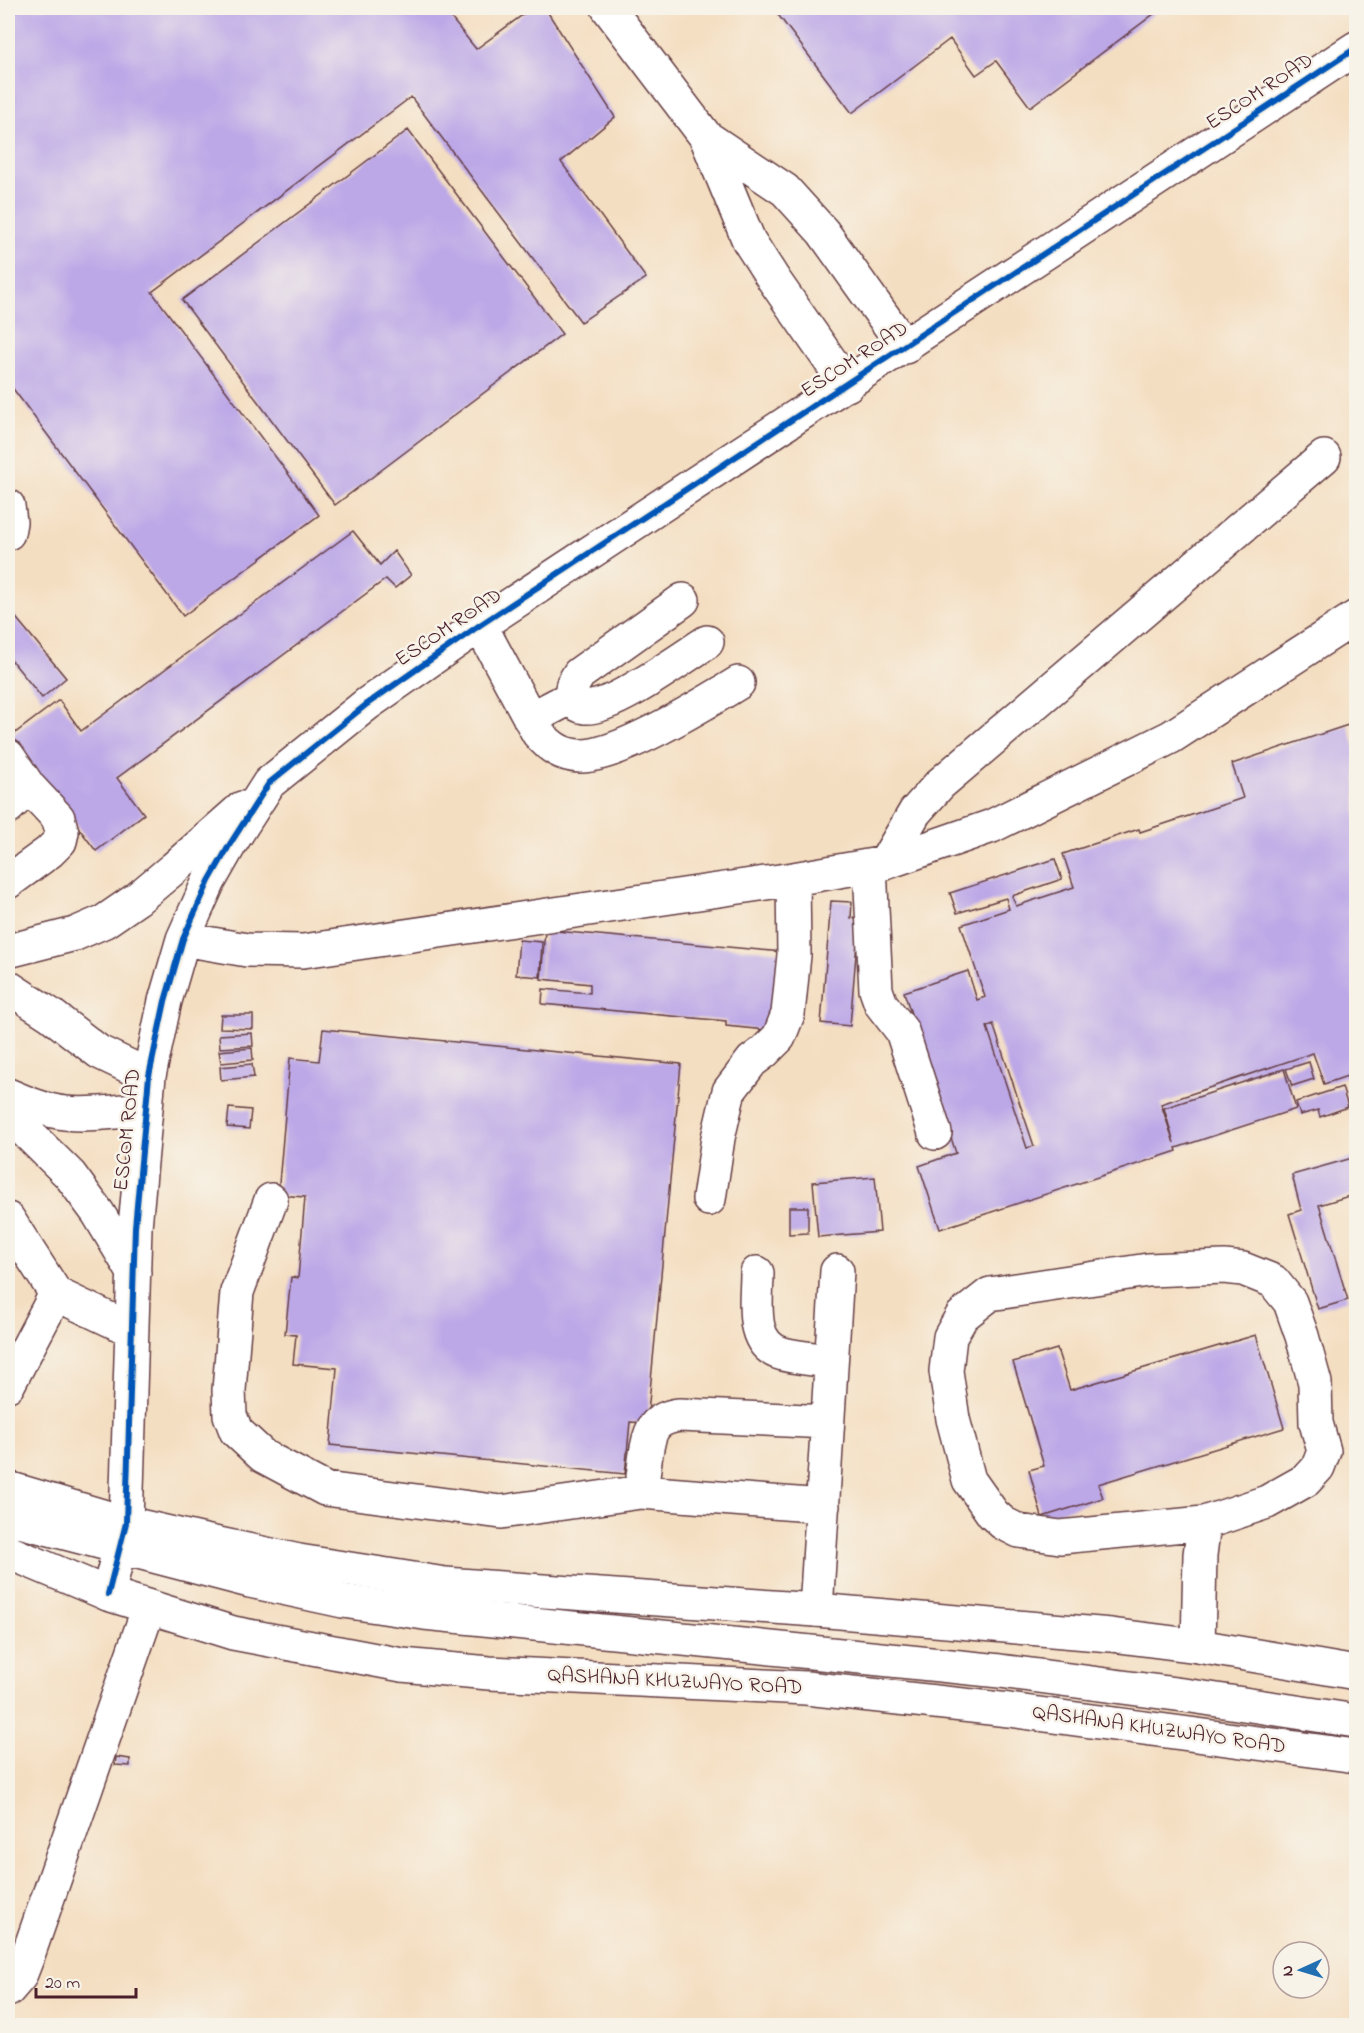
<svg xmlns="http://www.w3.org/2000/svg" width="1364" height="2033" font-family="'Indie Flower',sans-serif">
<rect width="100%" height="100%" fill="#f7f3e8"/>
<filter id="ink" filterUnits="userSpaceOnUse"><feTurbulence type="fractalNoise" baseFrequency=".0167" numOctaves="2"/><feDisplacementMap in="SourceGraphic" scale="12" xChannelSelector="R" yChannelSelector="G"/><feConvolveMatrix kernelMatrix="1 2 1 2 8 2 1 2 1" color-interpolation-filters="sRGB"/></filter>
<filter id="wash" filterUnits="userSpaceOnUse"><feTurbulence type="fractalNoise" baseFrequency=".008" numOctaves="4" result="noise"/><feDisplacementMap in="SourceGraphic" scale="24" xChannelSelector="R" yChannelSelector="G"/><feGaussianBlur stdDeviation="1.35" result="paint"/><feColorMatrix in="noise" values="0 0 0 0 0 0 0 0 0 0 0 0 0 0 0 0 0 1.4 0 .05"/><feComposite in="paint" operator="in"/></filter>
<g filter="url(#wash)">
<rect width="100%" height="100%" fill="#f4dec1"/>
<g id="blocks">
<path fill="#bca7e7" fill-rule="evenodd" d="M8,8H443L476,49L532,8H545L615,117L561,162L646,278L581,322L411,97L152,292L319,515L183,616L8,382Z
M773,8H1151L1155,13L1030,107L996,61L976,75L950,39L852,113Z
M408,130L562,334L335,505L182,300Z
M353,531L380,565L394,551L411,575L395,588L386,579L117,778L144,814L96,851L10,737L59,700L81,731Z
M8,608L66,678L42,698L8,656Z
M1348,725L1356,750V1073L1324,1084L1313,1053L1161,1104L1174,1143L1164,1108L1284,1069L1296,1109L1176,1148L1177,1151L940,1229L919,1166L956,1153L904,992L968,971L977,1000L985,997L961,925L1009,909L1006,898L957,913L950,893L1055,859L1062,879L1012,896L1016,906L1074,887L1063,854L1139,829L1140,832L1243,798L1232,764ZM993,1024L1034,1146L1027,1148L987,1027Z
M831,901L852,902L851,918H859L850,1026L821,1023Z
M545,930L783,952L776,1031L726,1026V1021L542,1004L543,989L590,993V984L541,979Z
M519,940L542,942L540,977L516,975Z
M221,1015H253V1029L220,1028Z
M323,1029L681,1064L647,1423L630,1422L625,1474L330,1445L337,1368L293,1364L296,1335L285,1334L291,1277L298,1278L305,1197L278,1195L290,1058L319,1061Z
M252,1033L253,1046L220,1048L219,1035Z
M252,1048L253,1060L221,1063L219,1051Z
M1309,1062L1314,1079L1292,1086L1286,1069Z
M252,1064L254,1077L221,1080L220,1067Z
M1342,1087L1348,1107L1320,1117L1318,1110L1300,1115L1296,1102Z
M229,1108L251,1110L249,1129L227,1127Z
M1356,1157V1194L1319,1205L1348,1300L1318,1309L1289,1214L1301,1210L1292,1175Z
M875,1177L880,1232L818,1237L813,1182Z
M789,1207H808V1233L789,1234Z
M1256,1335L1284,1428L1098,1484L1103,1498L1042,1517L1029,1470L1044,1466L1013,1362L1057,1349L1070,1390Z
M116,1757L130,1759V1766L115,1765Z"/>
</g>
</g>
<g filter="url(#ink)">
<use href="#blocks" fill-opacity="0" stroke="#643c42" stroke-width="1.5"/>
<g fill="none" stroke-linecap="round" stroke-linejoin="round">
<defs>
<path id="minor" d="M608,8L706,137L749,241L774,280L847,385
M706,137L785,190L823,232L905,347
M8,506L10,522L8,533
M480,625L538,733C550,747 561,755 580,756C617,757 704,704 738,683
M570,698C574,703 578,706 585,707C611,710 682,658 707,642
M530,719L570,698L573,684L579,674L683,600
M8,756L29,787L58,818L62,832L60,841L49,852L8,882
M8,807L29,787
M885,863L915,812L940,784L1324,457
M870,867L876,990L881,1004L902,1031L935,1133
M183,939L247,950L303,951L793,879L885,863L992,826L1171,737L1356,617
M8,951L75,934L105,921L137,899L174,868L242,808
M8,987L51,1015L99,1052L149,1076
M8,1095C26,1103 46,1111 65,1113C91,1116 119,1111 145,1109
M8,1114L70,1175L98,1213L134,1273
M709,1199L718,1138L729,1091L752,1061L764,1052L779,1037L788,1014L794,955L793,879
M271,1200L237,1292L229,1390L230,1415L236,1431L263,1456L325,1489L501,1512L641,1492L823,1506
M8,1219L56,1294L132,1330
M1224,1267L1243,1269L1273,1281L1290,1302L1302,1336L1315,1383L1316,1423L1324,1451L1318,1467L1306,1480L1267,1502L1204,1523L1060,1537L1019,1531L1003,1523L993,1514L969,1480L953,1419L946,1371L950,1337L962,1316L990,1294L1148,1270Z
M757,1273C757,1301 748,1345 783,1354C798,1358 815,1359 830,1361
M8,1385L56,1294
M641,1492C644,1476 645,1438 655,1426C661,1419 671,1416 680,1415L827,1422
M8,1518L250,1581L343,1601L424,1613L1000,1671L1191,1696L1356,1721
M108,1594L126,1523L135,1227L149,1076L165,1001L183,939L209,881L230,844L269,783L367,704L480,625L1356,48
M816,1610L837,1271
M1198,1646L1200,1555L1204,1523
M8,1990L20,1976L27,1958L149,1607"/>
<path id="major" d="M8,1488L126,1523L205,1541L299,1561L445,1584L816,1610L1111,1635L1198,1646L1356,1673
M8,1552L108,1594L233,1633L402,1665L489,1673L806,1688L1009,1710L1356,1756"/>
</defs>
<use href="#minor" stroke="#643c42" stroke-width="36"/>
<use href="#major" stroke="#643c42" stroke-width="36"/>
<use href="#minor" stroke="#fff" stroke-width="33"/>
<use href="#major" stroke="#fff" stroke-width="33"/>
<defs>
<path id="cycleway" d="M108,1594L126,1523L135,1227L149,1076L165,1001L183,939L209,881L230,844L269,783L367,704L480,625L1356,48"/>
</defs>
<use href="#cycleway" stroke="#f7f3e8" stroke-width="10"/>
<use href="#cycleway" stroke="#0057b8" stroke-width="6"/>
</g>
</g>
<g text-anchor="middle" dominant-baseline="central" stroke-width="5" stroke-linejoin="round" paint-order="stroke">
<g font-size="21" fill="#4a1f2b" stroke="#f7f3e8">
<text transform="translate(1260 92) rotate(-33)">ESCOM ROAD</text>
<text transform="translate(855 360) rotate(-33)">ESCOM ROAD</text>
<text transform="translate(449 628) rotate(-34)">ESCOM ROAD</text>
<text transform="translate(128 1130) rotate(-84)">ESCOM ROAD</text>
<text transform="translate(675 1682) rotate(3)">QASHANA KHUZWAYO ROAD</text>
<text transform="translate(1159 1730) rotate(8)">QASHANA KHUZWAYO ROAD</text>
</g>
</g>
<rect width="1364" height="2033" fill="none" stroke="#f7f3e8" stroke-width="30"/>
<g transform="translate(1301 1970) rotate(266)"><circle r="28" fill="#f7f3e8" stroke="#b29e9c" stroke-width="1.5"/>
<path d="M0-4.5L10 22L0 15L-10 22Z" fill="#1f6fb2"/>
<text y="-9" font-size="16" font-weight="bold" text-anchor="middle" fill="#4a1f2b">N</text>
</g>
<path d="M36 1988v9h100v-9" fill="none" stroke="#4a1f2b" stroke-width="3"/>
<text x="45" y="1988" font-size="18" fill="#4a1f2b" stroke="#f7f3e8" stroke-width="4.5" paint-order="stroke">20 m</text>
</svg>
